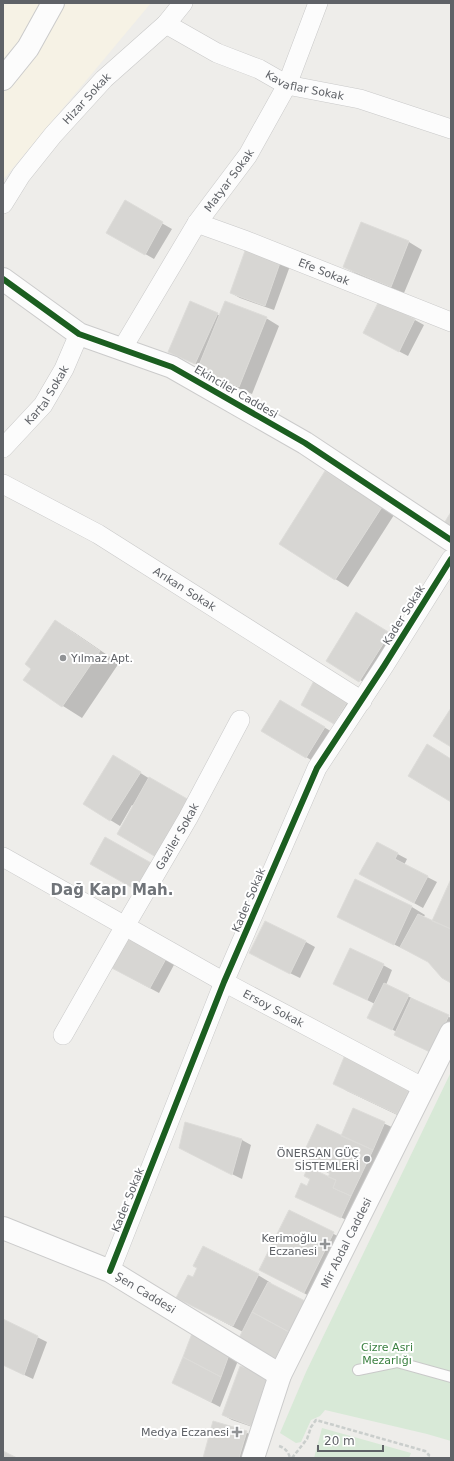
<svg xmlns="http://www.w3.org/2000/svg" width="454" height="1461" font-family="'DejaVu Sans',sans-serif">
<rect width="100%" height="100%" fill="#eeedea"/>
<path fill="#f6f2e5" d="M3,3H151L3,180Z"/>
<path fill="#d8e9d7" d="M451,1072V1441L427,1434L325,1410L320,1416L311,1420L301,1442L296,1443L280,1433L306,1372Z
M322,1428L411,1453L409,1458H314Z"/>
<path fill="#0003" d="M125,202L172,229L154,259L107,232Z
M361,223L409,242L422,250L404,293L357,274L344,267Z
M247,249L290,266L274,310L240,298L231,293Z
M217,314L220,316L266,318L279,326L252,394L212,377L199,370L200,366L169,352Z
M415,320L424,325L408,356L373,338Z
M326,472L394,515L348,587L280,544Z
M56,621L75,633L119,663L82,718L63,706L25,680L32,669Z
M369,621L402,642L373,688L328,660Z
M316,681L358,705L344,728L302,705Z
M281,702L334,733L316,763L263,731Z
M123,762L150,779L134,806L132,805L120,826L84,804Z
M377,843L407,859L404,865L437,882L423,908L370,879Z
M355,880L412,907L425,915L423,918L432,922L451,882V982L430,962L338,917Z
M126,937L175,963L159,993L118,971Z
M306,942L315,947L300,978L259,958Z
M383,965L392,970L386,985L451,1018V1036L441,1057L395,1035L397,1032L377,1022L375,1004L335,984Z
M346,1057L422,1096L410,1121L347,1091L334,1083Z
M354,1110L394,1128L351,1222L296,1197L308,1187L329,1178L330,1174L316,1166L317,1164L304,1156L342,1137Z
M186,1123L242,1140L251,1145L242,1179L189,1153Z
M290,1211L347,1241L317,1300L260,1270Z
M199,1268L258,1275L271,1283L270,1284L305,1302L284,1364L248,1345L243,1332L191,1305L193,1279Z
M3,1320L47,1342L33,1379L3,1365Z
M194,1333L239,1358L220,1407L173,1383Z
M268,1376L261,1430L232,1420L223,1415Z
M246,1432L255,1438L250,1458H204Z"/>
<path fill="#d7d6d3" stroke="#dddcd9" d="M125,200L163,222L145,255L106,233Z
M361,222L409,241L391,287L343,267Z
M246,248L281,260L265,306L230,293Z
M190,301L218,313L195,364L168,352Z
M225,301L267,317L239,387L197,370Z
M379,301L415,319L399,352L363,333Z
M325,471L382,507L335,580L279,544Z
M451,512V530L443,525Z
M356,612L390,633L359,682L326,661Z
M55,620L100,651L62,707L23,680L31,669L25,664Z
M315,679L349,699L334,724L301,705Z
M280,700L325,727L306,758L261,731Z
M451,708V747L433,736Z
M427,744L451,759V802L408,776Z
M113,755L141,772L110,821L83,804Z
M149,777L189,800L156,857L117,834Z
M105,837L153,864L138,891L90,864Z
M377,842L398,853L395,859L428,876L414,903L359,874Z
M355,879L412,906L394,945L337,917Z
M451,879V929L432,921Z
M418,914L451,929V983L442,978L428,962L400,947Z
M265,921L306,941L290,974L249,953Z
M126,936L167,957L150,988L108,966Z
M350,948L384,964L367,1000L333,984Z
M384,983L409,995L392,1030L367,1018Z
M411,998L449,1015L432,1053L394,1035Z
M345,1055L410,1088L397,1114L333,1084Z
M353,1108L385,1122L373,1150L341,1136Z
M185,1122L242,1139L232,1175L179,1148Z
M317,1124L373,1150L351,1196L333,1188L336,1180L328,1177L330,1173L315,1167L317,1162L302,1156Z
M308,1167L336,1180L333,1188L351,1196L341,1218L295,1197L301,1183L307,1186L310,1179L304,1176Z
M289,1210L334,1232L304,1293L259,1270Z
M203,1246L259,1274L233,1326L176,1298L188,1275L193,1277L197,1268L193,1266Z
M268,1282L305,1301L289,1332L252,1312Z
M252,1312L289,1332L275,1359L238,1340Z
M3,1319L38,1336L24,1375L3,1365Z
M193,1331L230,1352L221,1377L183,1357Z
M183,1357L221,1377L211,1402L172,1383Z
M240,1366L268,1375L252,1426L222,1415Z
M213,1421L247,1431L239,1458H203Z
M3,1451L17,1458H3Z"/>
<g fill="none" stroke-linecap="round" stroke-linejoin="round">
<defs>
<path id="lane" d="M358,1370L397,1362L451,1377"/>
<g id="street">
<path id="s1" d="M166,24L217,53L259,69L287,85L360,99L451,129"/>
<path id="s2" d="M3,204L21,175L53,135L104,79L166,24L183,3"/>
<path id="s3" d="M197,223L247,241L451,322"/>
<path id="s4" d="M122,349L197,223L248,155L287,85L318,3"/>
<path id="s5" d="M3,448L43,405L64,369L79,334"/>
<path id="s6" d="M3,484L98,534L362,701"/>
<path id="s7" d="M3,857L224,982L424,1088"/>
<path id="s8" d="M63,1035L125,926L188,818L240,720"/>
<path d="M110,1271L224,982L317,768L384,666L451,559"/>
</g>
<g id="secondary">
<path d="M3,79L28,48L53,3"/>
<path d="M3,279L79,334L172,367L305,443L451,540"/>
<path id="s9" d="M3,1228L110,1271L280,1375"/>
<path id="s10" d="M253,1458L280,1375L451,1033"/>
</g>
</defs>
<use href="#lane" stroke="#c9c9c9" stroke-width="12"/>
<use href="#street" stroke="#c9c9c9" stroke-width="20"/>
<use href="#secondary" stroke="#cbcbcb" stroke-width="24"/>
<path stroke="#cacecc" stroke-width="2.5" stroke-dasharray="4 2" stroke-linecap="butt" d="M279,1446C285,1448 288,1451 290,1458
M292,1458L307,1439L311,1427L316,1420L425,1451L429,1455L428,1458"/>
<use href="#lane" stroke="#fcfcfc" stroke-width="10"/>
<use href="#street" stroke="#fcfcfc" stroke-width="19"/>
<use href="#secondary" stroke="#fcfcfc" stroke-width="22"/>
<defs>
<path id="cycleway" d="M3,279L79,334L172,367L305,443L451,540
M110,1271L224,982L317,768L384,666L451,559"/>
</defs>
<use href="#cycleway" stroke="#fff" stroke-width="8"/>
<use href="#cycleway" stroke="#1b5e20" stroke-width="6"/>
</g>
<g fill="#919395" stroke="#fff" stroke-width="1.5">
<circle cx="63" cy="658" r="4"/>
<circle cx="367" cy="1159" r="4"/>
<path d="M323 1238h4v4h4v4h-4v4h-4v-4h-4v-4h4z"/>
<path d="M235 1426h4v4h4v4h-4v4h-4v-4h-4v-4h4z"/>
</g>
<g text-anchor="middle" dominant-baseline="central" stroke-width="4" stroke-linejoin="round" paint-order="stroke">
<g font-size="11" fill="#5f6267" stroke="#fff">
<text stroke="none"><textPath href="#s1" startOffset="153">Kavaflar Sokak</textPath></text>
<text stroke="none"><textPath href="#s2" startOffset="135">Hizar Sokak</textPath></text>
<text stroke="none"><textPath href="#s4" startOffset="200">Matyar Sokak</textPath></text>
<text stroke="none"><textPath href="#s3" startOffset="136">Efe Sokak</textPath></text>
<text transform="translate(236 392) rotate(30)">Ekinciler Caddesi</text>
<text stroke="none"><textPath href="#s5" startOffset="69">Kartal Sokak</textPath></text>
<text stroke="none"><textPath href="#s6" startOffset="210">Arıkan Sokak</textPath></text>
<text transform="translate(404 615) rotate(-58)">Kader Sokak</text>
<text stroke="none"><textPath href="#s8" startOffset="229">Gaziler Sokak</textPath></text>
<text transform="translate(249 900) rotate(-67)">Kader Sokak</text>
<text stroke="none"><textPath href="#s7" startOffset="310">Ersoy Sokak</textPath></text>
<text transform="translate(128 1200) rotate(-68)">Kader Sokak</text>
<text stroke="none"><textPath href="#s10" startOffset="235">Mir Abdal Caddesi</textPath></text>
<text stroke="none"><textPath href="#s9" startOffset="157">Şen Caddesi</textPath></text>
</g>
<g font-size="11" fill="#5f6267" stroke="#fff" text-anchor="end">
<text x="71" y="658" text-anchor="start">Yılmaz Apt.</text>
<text x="359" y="1153">ÖNERSAN GÜÇ<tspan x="359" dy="13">SİSTEMLERİ</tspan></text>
<text x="317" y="1238">Kerimoğlu<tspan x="317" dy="13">Eczanesi</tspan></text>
<text x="229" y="1432">Medya Eczanesi</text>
</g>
<g font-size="11" fill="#3b8141" stroke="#fff">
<text x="387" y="1347">Cizre Asri<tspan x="387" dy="13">Mezarlığı</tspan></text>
</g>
<g font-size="15" font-weight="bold" fill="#707479" stroke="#fff">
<text x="112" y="890">Dağ Kapı Mah.</text>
</g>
</g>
<rect width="454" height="1461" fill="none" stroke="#5f6267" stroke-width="8"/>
<path d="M318 1445v6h65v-6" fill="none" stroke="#5f6267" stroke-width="2"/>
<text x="324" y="1445" font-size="12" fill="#5f6267" stroke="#ffffff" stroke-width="3" paint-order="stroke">20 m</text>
</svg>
